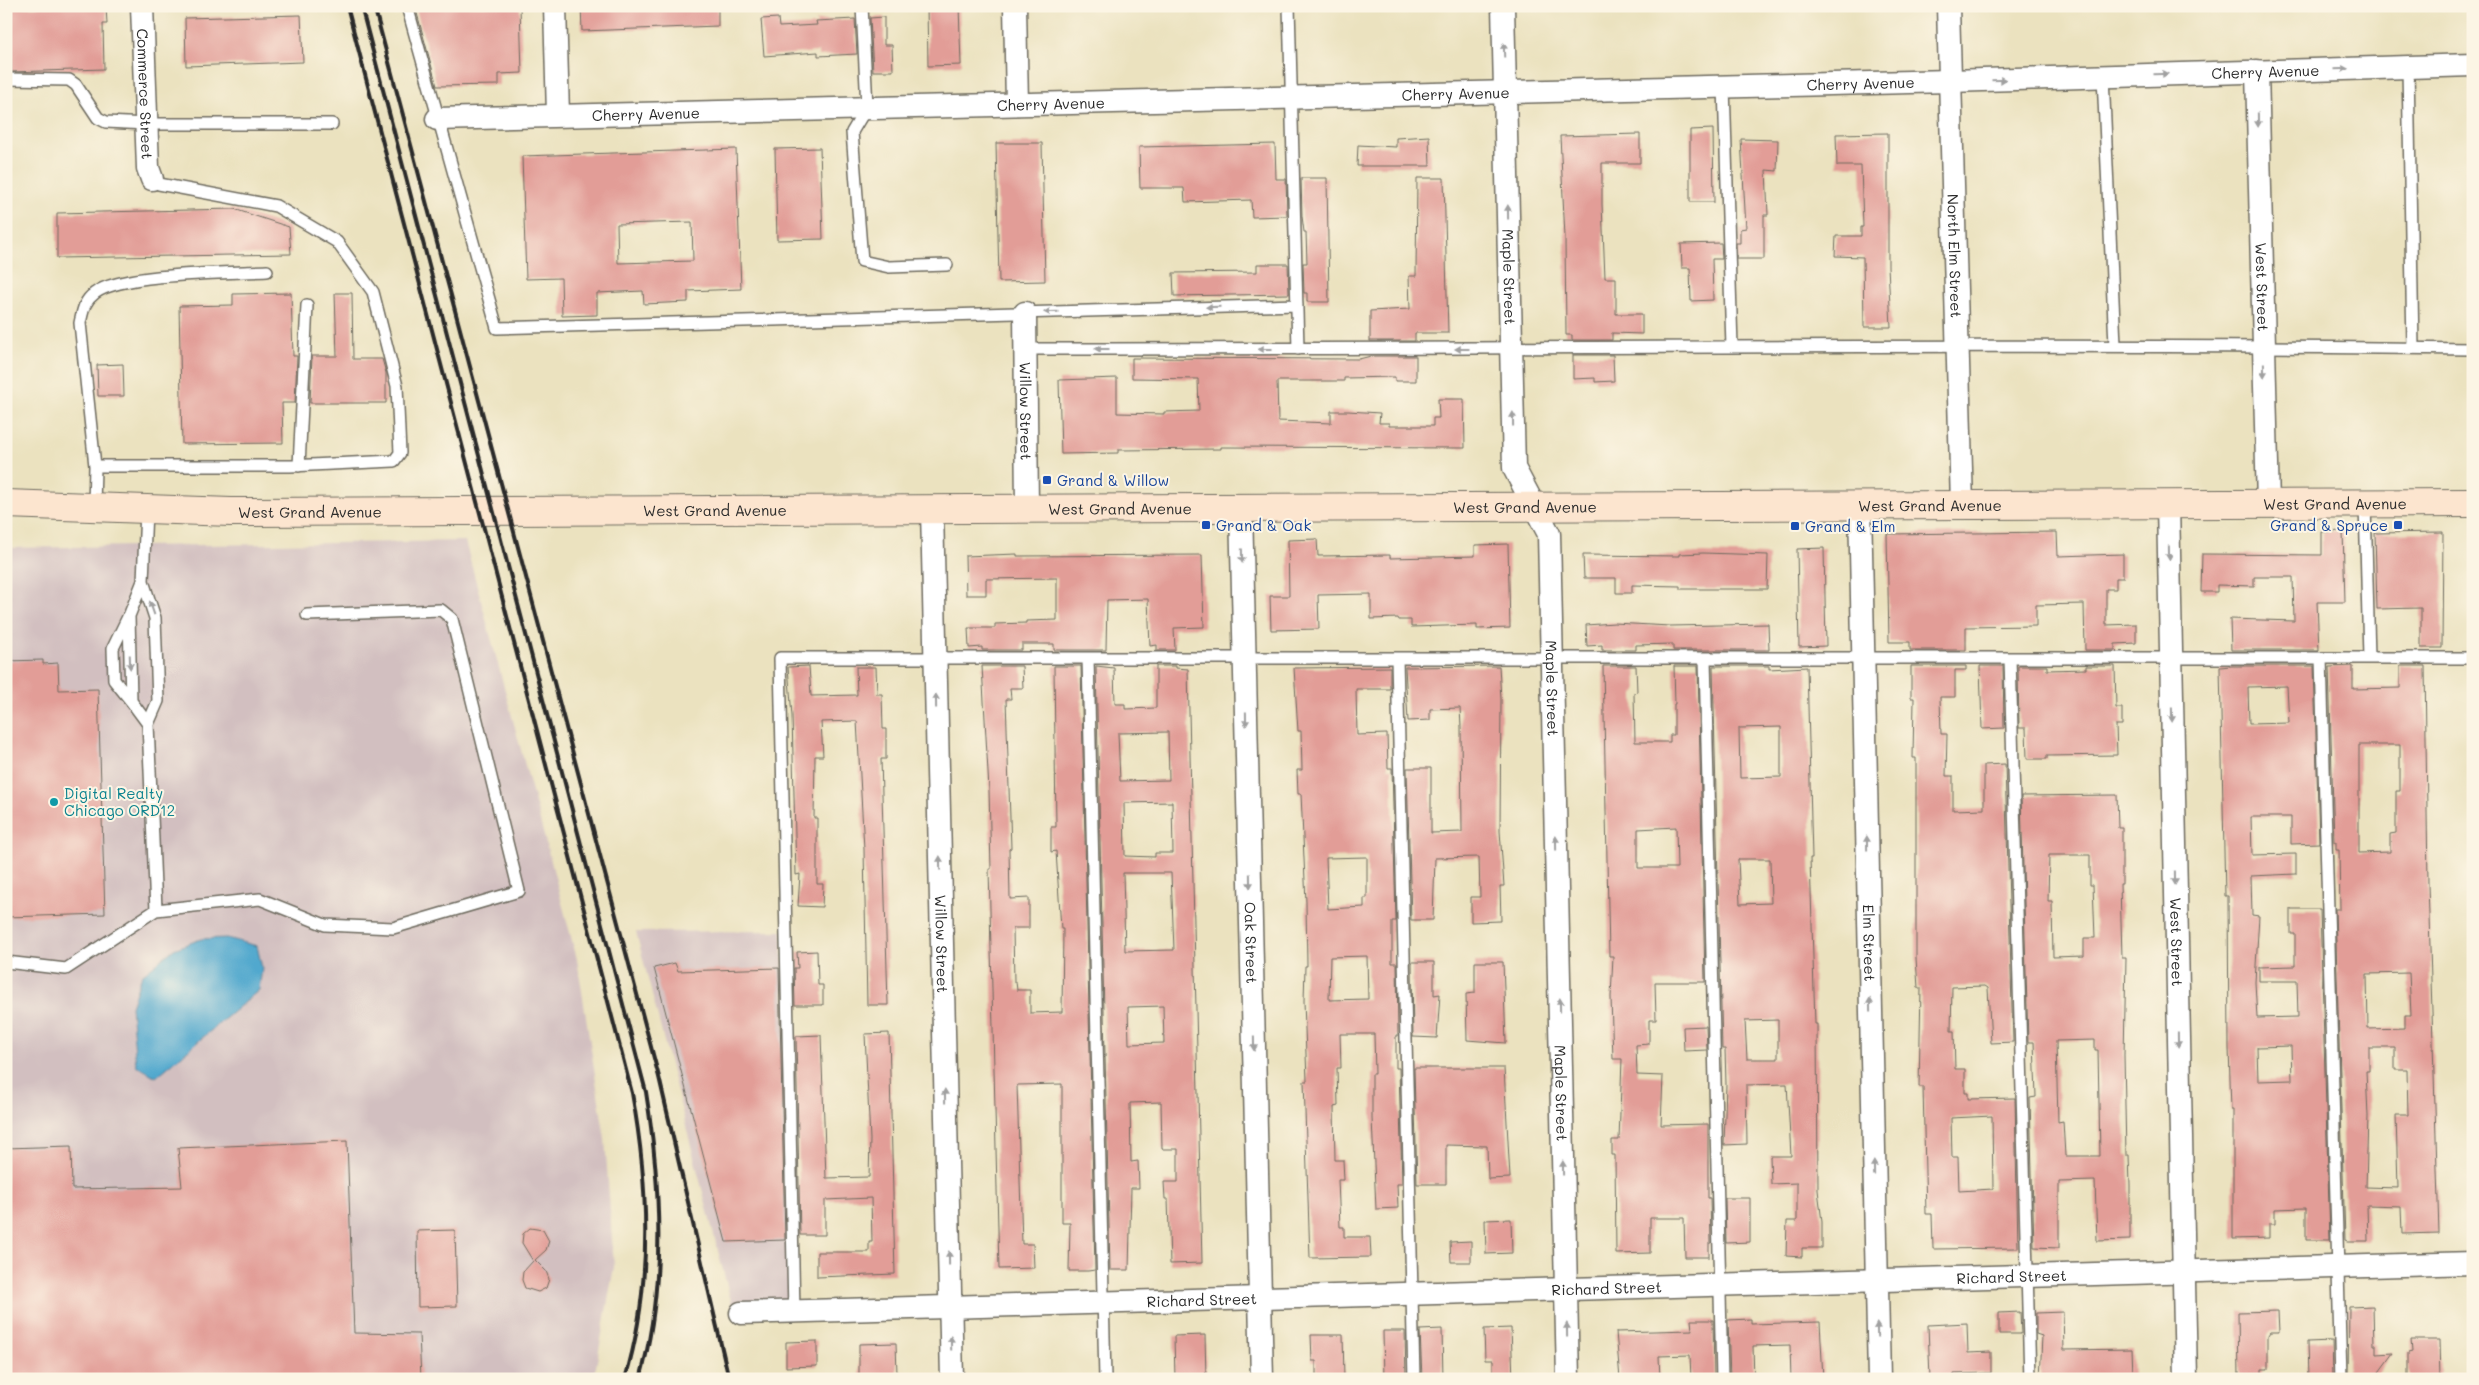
<svg xmlns="http://www.w3.org/2000/svg" width="2479" height="1385" font-family="Mali,sans-serif">
<rect width="100%" height="100%" fill="#fcf5e5"/>
<filter id="ink" filterUnits="userSpaceOnUse"><feTurbulence type="fractalNoise" baseFrequency=".02" numOctaves="2"/><feDisplacementMap in="SourceGraphic" scale="10" xChannelSelector="R" yChannelSelector="G"/><feConvolveMatrix kernelMatrix="1 2 1 2 8 2 1 2 1" color-interpolation-filters="sRGB"/></filter>
<filter id="wash" filterUnits="userSpaceOnUse"><feTurbulence type="fractalNoise" baseFrequency=".0096" numOctaves="4" result="noise"/><feDisplacementMap in="SourceGraphic" scale="20" xChannelSelector="R" yChannelSelector="G"/><feGaussianBlur stdDeviation="1.12" result="paint"/><feColorMatrix in="noise" values="0 0 0 0 0 0 0 0 0 0 0 0 0 0 0 0 0 1.4 0 .05"/><feComposite in="paint" operator="in"/></filter>
<g filter="url(#wash)">
<rect width="100%" height="100%" fill="#ebe2bf"/>
<path fill="#d2bfc0" d="M465,541L577,959L605,1139L614,1267L596,1367L591,1379H6V548Z
M782,931L794,1312L734,1313L636,932Z"/>
<path fill="#51a8ce" stroke="#3e6a7c" d="M227,938L257,946L262,968L259,990L156,1077L136,1065L131,1006L142,975L174,949L201,939Z"/>
<g id="blocks">
<path fill="#e29d97" fill-rule="evenodd" d="M106,6L107,24H103L104,69L11,72L9,7Z
M415,6H520L522,73L499,74V85L437,86Z
M581,6H718V26L582,31Z
M927,6H959L961,65L928,66Z
M301,15L303,62L186,66L185,18Z
M884,17V45H892L893,71H873L870,18Z
M778,18L779,27L817,25L816,21L855,19L857,54L818,56V52L764,56L761,19Z
M1713,129L1714,202H1690V130Z
M1888,133V266L1891,327H1864L1863,257L1835,256L1836,236H1861V227H1863L1861,166H1837L1836,134Z
M1640,134V163H1602V204L1605,278H1616V314H1642V334L1612,333V340H1572V335H1566L1565,237L1560,136Z
M1429,136L1430,166H1357L1358,145L1396,147V138Z
M1741,139L1778,140L1777,171L1766,170L1768,215H1764V259H1737L1736,243H1740V229L1746,228Z
M996,143H1042L1045,281L999,282Z
M1275,144L1276,179H1286L1287,216L1252,217L1251,200L1185,202L1184,188H1140L1139,147Z
M820,148L823,239L777,240L775,149Z
M736,149L741,289L688,291V302L644,304L643,291L597,293V315L562,316L561,278L526,279L522,156ZM692,222L693,261L618,263L617,224Z
M1301,178H1327L1329,302H1307V293H1304L1303,263H1307L1306,232H1304L1302,216Z
M1417,178H1444L1448,333H1415V341H1370V311L1410,309L1409,276H1416Z
M234,209L289,227L291,254L57,258V213Z
M1721,243L1722,259H1712L1713,300L1691,301L1690,268H1682L1681,244Z
M1257,264H1288L1289,294L1174,296L1173,273L1257,272Z
M291,293L293,356H297L295,403H282L283,443L182,444L179,306L233,305V294Z
M335,293H352L353,359H382L386,373V403H310L312,356H337Z
M1573,355H1613L1614,381L1595,382V378L1573,379Z
M1371,356H1416V381H1395V377L1344,378V381H1277L1278,421L1331,423V411H1348L1380,413L1379,423H1389V426H1433V418H1439L1438,399H1464L1465,448L1221,447V449L1118,450V453L1061,454L1059,380L1117,378V413L1164,414V412L1199,411L1198,379L1132,378V358L1359,359Z
M123,364L124,396H98L97,365Z
M2343,531L2345,602H2317L2319,650H2231L2230,619L2294,621L2293,577H2254V586L2217,585V592H2201L2202,554L2322,555V532Z
M2057,532L2058,556L2123,554V578H2116V589H2106V625L2136,624V643L2115,644V650H2085L2084,604L2036,605V626L1966,627V650H1910V642H1889L1887,534Z
M2443,532L2442,648H2421V608L2377,609L2375,533Z
M1317,539L1318,556L1390,555V558L1475,556V545L1508,544L1510,628L1477,629V625L1411,627V620H1399L1398,618L1371,619V594L1318,595L1319,629L1271,630L1270,596H1289L1288,540Z
M1824,548L1826,646L1799,647L1797,549Z
M1703,553L1768,555L1767,589H1680V586L1632,585V593H1616V578H1584L1583,555L1679,556V554Z
M1017,554V556L1202,555L1204,627L1174,628L1175,650H1157V645L1150,646L1148,599L1107,600L1106,650H1054V644H1022V650H982V647L969,648L968,628H995V624L1026,623V621L1057,620V578L986,579V595H966L965,556Z
M1614,623L1670,626L1768,624L1769,650H1673V644L1636,645V650H1602V645L1587,646L1586,625Z
M43,660V664L58,663L59,690L98,689L105,914L6,917V661Z
M809,666L811,696L857,695L856,667H876L877,694H882L883,729H886V759H881L888,1005H867L864,849L857,721L821,722L823,756H815L814,818H817V884H823L822,907L798,906L800,874L796,875L792,716L788,667Z
M982,666H1022L1023,688H1010L1011,699H1006L1011,848L1009,849L1010,899L1029,898V928H1013L1014,982H1016L1017,990H1030V1013L1062,1012L1063,929H1061L1056,851L1051,852V827H1056L1054,666H1081L1095,1270L1088,1271H1069L1070,1223H1062V1084L1017,1085L1022,1244H1033L1034,1268L999,1269L989,869H991L989,790Z
M1096,666L1114,668L1115,704H1125V709L1156,708V666H1176V668L1188,669L1202,1263L1170,1264L1168,1199H1165L1164,1182H1178V1149H1162L1161,1102L1130,1103L1131,1162L1138,1161L1139,1188H1131L1129,1270H1110ZM1168,732L1169,780L1120,781L1118,733ZM1172,802L1173,853H1155V857L1125,856L1124,803ZM1123,873H1171L1174,950L1125,951ZM1163,1006L1164,1043L1129,1044L1128,1007Z
M1499,666L1501,699L1500,831L1504,886H1500L1501,921L1471,922V897H1480L1479,857L1435,858L1433,920H1411L1407,768H1431V833L1462,832L1461,727L1460,708L1430,709V720L1408,721L1405,667Z
M1603,666H1636L1637,692L1634,693L1635,742H1670V735H1674V704H1675L1674,666H1698L1705,982H1655L1656,1020H1649V1044L1636,1045L1637,1075L1663,1076L1661,1125L1708,1124V1198H1710L1711,1243H1709V1257H1685L1684,1218H1650V1253L1616,1254L1615,1155H1612V1140H1619L1622,1059H1613L1611,997L1613,956H1609ZM1676,827L1677,868H1638V829Z
M1713,666H1769V669L1807,667L1812,858H1810L1815,1024H1817L1818,1190L1822,1222V1248H1802V1257L1786,1256L1787,1221H1797V1183L1771,1184L1770,1156H1791L1787,1084L1746,1085L1747,1144L1724,1145L1726,1084L1725,1049H1722ZM1781,727V777L1740,778L1739,728ZM1738,859H1770L1771,903L1740,904ZM1778,1020V1059H1747L1745,1021Z
M1911,666H1966V670H1955V697H1940L1941,734H1947L1946,776H1953V810L1984,809V765L2005,764L2013,1042L1991,1043L1988,988L1985,986L1952,987L1951,1031H1954L1955,1069H1965V1093H1968V1099L2015,1098L2018,1248L1933,1249L1932,1214H1926L1923,1087H1919L1921,988H1918L1916,958V758H1913L1914,698H1911ZM1992,1116L1993,1189L1959,1191L1958,1157H1952L1951,1118Z
M1980,666H2003L2004,728L1982,729Z
M2018,666H2047V670L2086,669V666H2115L2116,708H2122V725H2116L2117,755L2047,756V759H2027L2026,728H2019Z
M2231,666H2314L2319,843L2291,844V817H2251L2252,855L2296,854V874L2251,876L2252,915L2259,916L2255,982L2257,1018L2298,1017L2297,981H2259V967L2295,966V934H2291V909H2320L2330,1240H2306V1208L2275,1209V1224H2269V1238L2233,1239V1110H2231L2229,1048L2228,896H2225L2220,667ZM2287,686L2289,723L2249,724L2248,687ZM2291,1046L2292,1080L2258,1081L2257,1047Z
M2353,666V689L2400,688V666H2425L2428,884L2439,1233L2402,1234L2401,1206L2367,1205L2368,1241H2347L2345,1240L2335,909H2340L2339,850H2336V842H2334L2329,667ZM2359,745H2400V791H2396V833L2390,834V852L2359,853ZM2409,973L2411,1015H2405V1028L2368,1029L2367,974ZM2369,1048H2395V1070H2407L2408,1115H2396L2398,1188L2366,1187L2368,1116L2366,1071H2369Z
M1390,667V689H1356L1357,735L1387,734L1388,768H1392L1396,921H1392V963H1397L1398,1036H1396V1068H1399L1402,1184H1397L1398,1208L1376,1209L1372,1118V1074H1375L1374,1034H1340L1341,1068H1337L1338,1106L1334,1107L1335,1160H1343L1344,1180H1338L1340,1227H1344V1237H1370L1371,1257L1310,1258L1304,1081H1307L1304,1001L1305,966H1307L1306,902L1301,794H1298L1297,770H1302L1301,731H1298L1294,668ZM1367,857V898H1364V907L1328,909L1326,858ZM1367,956L1368,999L1329,1000L1330,957Z
M2117,795L2118,828H2122V884H2120L2122,958H2126L2124,1055L2126,1155H2129L2130,1185V1240L2097,1241L2095,1181L2059,1182V1248L2034,1247L2030,1098L2036,1097L2034,1042H2028L2021,796ZM2049,855H2090V885H2093L2095,938H2084V956L2053,957L2052,901H2048ZM2095,1040V1050H2098L2100,1156H2065L2063,1121L2058,1122L2056,1041Z
M817,951L818,985H823V1005H795L794,968H798L797,952Z
M1412,962H1434V995L1440,994L1437,1038L1413,1037Z
M1475,962H1503L1506,1043L1467,1040L1466,994L1475,993Z
M675,963L678,971L779,968L785,1240L726,1242L654,968Z
M1706,1026L1707,1050L1684,1051L1683,1027Z
M889,1033L895,1274L817,1277V1252H869V1242H872L871,1198L825,1200V1235H800L796,1036L821,1035L826,1178L869,1177L870,1140L865,1034Z
M1414,1068H1504L1510,1178L1488,1179L1487,1146L1446,1145V1184H1417Z
M347,1141L354,1333L419,1334L421,1379H6V1148L71,1146L72,1189L182,1187L178,1148Z
M1725,1198H1750V1242L1726,1243Z
M1511,1219L1512,1253L1486,1254L1485,1220Z
M530,1228L543,1230L549,1241L546,1250L535,1260L546,1271L549,1279L546,1288L538,1292L525,1288L522,1280L523,1272L533,1261L522,1243L523,1234Z
M455,1230L457,1306L418,1307L417,1231Z
M1471,1241V1262H1451L1450,1242Z
M2373,1306L2374,1345H2376V1354L2393,1353L2374,1379H2348L2349,1307Z
M2278,1311L2279,1332H2270L2268,1335V1369H2262V1379H2239L2238,1312Z
M2063,1312L2064,1350L2132,1349L2133,1376L2040,1379L2042,1336L2036,1334V1313Z
M1999,1313L2020,1312L2021,1334H1999Z
M1751,1319V1324L1820,1322L1823,1379H1791L1790,1345L1753,1346L1754,1379H1730L1728,1320Z
M1691,1320H1713L1714,1379H1691L1690,1355L1659,1356L1660,1379H1620L1616,1332L1692,1330Z
M1967,1323L1968,1353L1991,1352V1373L1954,1374V1379H1930L1928,1325Z
M1511,1328L1513,1379H1493V1360H1485L1484,1329Z
M1442,1329L1443,1379H1422L1420,1330Z
M1383,1331H1405L1406,1379H1384Z
M1205,1335L1206,1379H1175L1174,1336Z
M1311,1335H1343L1344,1379H1316V1361H1312Z
M2411,1340H2439L2440,1379H2408V1353L2412,1352Z
M817,1341V1366L786,1367V1342Z
M2332,1341L2333,1379H2308L2307,1342Z
M896,1343L897,1374L859,1375V1344Z"/>
</g>
</g>
<g filter="url(#ink)">
<use href="#blocks" fill-opacity="0" stroke="#6e6b5f" stroke-width="1"/>
<g fill="none" stroke-linecap="round" stroke-linejoin="round">
<defs>
<path id="lane" d="M407,6L497,328L1297,305
M862,6L867,107L852,132L862,261L889,267L947,265
M1289,6L1298,349
M2408,67L2413,348
M2103,76L2115,345
M6,79L69,80L76,85L98,118L106,122L147,124H332
M1724,86L1732,347
M1026,349C1508,349 1990,343 2473,349
M95,466H290L394,461L400,453L397,386L373,292L337,242L276,206L159,184L152,179
M299,466L307,305
M2365,503L2369,658
M94,507L95,466L80,323C83,310 84,301 95,293C121,273 230,273 267,271
M146,510L143,581L129,616L131,701L148,724
M143,581L155,618L158,701L148,724L156,910
M128,617L113,648L114,680L131,701
M1088,658L1105,1379
M1397,658L1414,1379
M1705,658L1722,1379
M2010,658L2030,1379
M2321,658L2341,1379
M6,962L66,969L156,910L260,899L325,925L393,928L519,891L452,619L441,610L307,615
M794,1312L780,658H2473"/>
<g id="street">
<path id="s1" d="M142,6L148,168L152,179"/>
<path d="M555,6L558,115"/>
<path d="M1015,6L1017,104"/>
<path id="s2" d="M1503,6L1514,468L1549,534L1568,1379"/>
<path id="s3" d="M1948,6L1962,505"/>
<path id="s4" d="M2257,71L2268,504"/>
<path id="s5" d="M437,119L1950,81L2473,65"/>
<path id="s6" d="M1025,313L1027,508"/>
<path id="s7" d="M2168,504L2186,1379"/>
<path id="s8" d="M1860,505L1879,1379"/>
<path id="s9" d="M1241,508L1262,1379"/>
<path id="s10" d="M932,509L952,1379"/>
<path id="s11" d="M741,1313L2473,1263"/>
</g>
<g id="secondary">
<path id="s12" d="M6,504L231,512L2473,503"/>
</g>
</defs>
<use href="#lane" stroke="#6e6b5f" stroke-width="14"/>
<use href="#street" stroke="#6e6b5f" stroke-width="25"/>
<use href="#secondary" stroke="#6e6b5f" stroke-width="30"/>
<use href="#lane" stroke="#fff" stroke-width="11"/>
<use href="#street" stroke="#fff" stroke-width="22"/>
<use href="#secondary" stroke="#fce5cf" stroke-width="28"/>
<path stroke="#2b2b2b" stroke-width="4" d="M347,6L632,1093C649,1187 653,1286 625,1379
M361,6L646,1092C661,1186 666,1286 640,1379
M374,6L659,1077L729,1379"/>
</g>
<defs><path id="oneway-solid" d="M-6-.8H1V-3.2L6.5 0L1 3.2V.8H-6Z" transform="scale(1.25)"/></defs>
<g fill="#a0a0a0">
<use href="#oneway-solid" transform="translate(1504 50) rotate(-92)"/>
<use href="#oneway-solid" transform="translate(2341 69) rotate(-2)"/>
<use href="#oneway-solid" transform="translate(2161 74) rotate(-2)"/>
<use href="#oneway-solid" transform="translate(1999 80) rotate(-2)"/>
<use href="#oneway-solid" transform="translate(2258 120) rotate(89)"/>
<use href="#oneway-solid" transform="translate(1508 212) rotate(-91)"/>
<use href="#oneway-solid" transform="translate(1213 307) rotate(178)"/>
<use href="#oneway-solid" transform="translate(1051 312) rotate(178)"/>
<use href="#oneway-solid" transform="translate(1102 349) rotate(180)"/>
<use href="#oneway-solid" transform="translate(1265 349) rotate(180)"/>
<use href="#oneway-solid" transform="translate(1462 349) rotate(180)"/>
<use href="#oneway-solid" transform="translate(2264 370) rotate(89)"/>
<use href="#oneway-solid" transform="translate(1513 419) rotate(-91)"/>
<use href="#oneway-solid" transform="translate(2169 553) rotate(89)"/>
<use href="#oneway-solid" transform="translate(1242 556) rotate(89)"/>
<use href="#oneway-solid" transform="translate(152 608) rotate(-109)"/>
<use href="#oneway-solid" transform="translate(130 662) rotate(88)"/>
<use href="#oneway-solid" transform="translate(936 701) rotate(-91)"/>
<use href="#oneway-solid" transform="translate(2172 715) rotate(89)"/>
<use href="#oneway-solid" transform="translate(1246 719) rotate(89)"/>
<use href="#oneway-solid" transform="translate(1556 843) rotate(-91)"/>
<use href="#oneway-solid" transform="translate(1867 843) rotate(-91)"/>
<use href="#oneway-solid" transform="translate(940 863) rotate(-91)"/>
<use href="#oneway-solid" transform="translate(2175 878) rotate(89)"/>
<use href="#oneway-solid" transform="translate(1250 881) rotate(89)"/>
<use href="#oneway-solid" transform="translate(1560 1005) rotate(-91)"/>
<use href="#oneway-solid" transform="translate(1870 1005) rotate(-91)"/>
<use href="#oneway-solid" transform="translate(2178 1040) rotate(89)"/>
<use href="#oneway-solid" transform="translate(1254 1044) rotate(89)"/>
<use href="#oneway-solid" transform="translate(945 1096) rotate(-91)"/>
<use href="#oneway-solid" transform="translate(1563 1168) rotate(-91)"/>
<use href="#oneway-solid" transform="translate(1874 1168) rotate(-91)"/>
<use href="#oneway-solid" transform="translate(949 1258) rotate(-91)"/>
<use href="#oneway-solid" transform="translate(1567 1330) rotate(-91)"/>
<use href="#oneway-solid" transform="translate(1877 1330) rotate(-92)"/>
<use href="#oneway-solid" transform="translate(951 1343) rotate(-92)"/>
</g>
</g>
<g fill="#1a4fb4" stroke="#fcf5e5" stroke-width="2">
<rect x="1042" y="475" width="10" height="10" rx="2.5"/>
<rect x="1201" y="520" width="10" height="10" rx="2.5"/>
<rect x="2393" y="520" width="10" height="10" rx="2.5"/>
<rect x="1790" y="521" width="10" height="10" rx="2.5"/>
</g>
<circle fill="#0f9aa8" stroke="#fcf5e5" stroke-width="2" cx="54" cy="802" r="5"/>
<g text-anchor="middle" dominant-baseline="central" stroke-width="4" stroke-linejoin="round" paint-order="stroke">
<g font-size="15" fill="#2b2b2b" stroke="#fcf5e5">
<text stroke="none"><textPath href="#s5" startOffset="1829">Cherry Avenue</textPath></text>
<text stroke="none"><textPath href="#s5" startOffset="1424">Cherry Avenue</textPath></text>
<text stroke="none"><textPath href="#s1" startOffset="88">Commerce Street</textPath></text>
<text stroke="none"><textPath href="#s5" startOffset="1019">Cherry Avenue</textPath></text>
<text stroke="none"><textPath href="#s5" startOffset="614">Cherry Avenue</textPath></text>
<text stroke="none"><textPath href="#s5" startOffset="209">Cherry Avenue</textPath></text>
<text stroke="none"><textPath href="#s3" startOffset="250">North Elm Street</textPath></text>
<text stroke="none"><textPath href="#s2" startOffset="271">Maple Street</textPath></text>
<text stroke="none"><textPath href="#s4" startOffset="216">West Street</textPath></text>
<text stroke="none"><textPath href="#s6" startOffset="98">Willow Street</textPath></text>
<text stroke="none"><textPath href="#s12" startOffset="2329">West Grand Avenue</textPath></text>
<text stroke="none"><textPath href="#s12" startOffset="1924">West Grand Avenue</textPath></text>
<text stroke="none"><textPath href="#s12" startOffset="1519">West Grand Avenue</textPath></text>
<text stroke="none"><textPath href="#s12" startOffset="1114">West Grand Avenue</textPath></text>
<text stroke="none"><textPath href="#s12" startOffset="709">West Grand Avenue</textPath></text>
<text stroke="none"><textPath href="#s12" startOffset="304">West Grand Avenue</textPath></text>
<text stroke="none"><textPath href="#s2" startOffset="691">Maple Street</textPath></text>
<text stroke="none"><textPath href="#s7" startOffset="438">West Street</textPath></text>
<text stroke="none"><textPath href="#s8" startOffset="438">Elm Street</textPath></text>
<text stroke="none"><textPath href="#s9" startOffset="435">Oak Street</textPath></text>
<text stroke="none"><textPath href="#s10" startOffset="435">Willow Street</textPath></text>
<text stroke="none"><textPath href="#s2" startOffset="1096">Maple Street</textPath></text>
<text stroke="none"><textPath href="#s11" startOffset="1271">Richard Street</textPath></text>
<text stroke="none"><textPath href="#s11" startOffset="866">Richard Street</textPath></text>
<text stroke="none"><textPath href="#s11" startOffset="461">Richard Street</textPath></text>
</g>
<g font-size="15" fill="#164399" stroke="#fcf5e5" text-anchor="start">
<text x="1057" y="480">Grand &amp; Willow</text>
<text x="1216" y="525">Grand &amp; Oak</text>
<text x="2388" y="525" text-anchor="end">Grand &amp; Spruce</text>
<text x="1805" y="526">Grand &amp; Elm</text>
</g>
<g font-size="15" fill="#0d838f" stroke="#fcf5e5" text-anchor="start">
<text x="64" y="793">Digital Realty<tspan x="64" dy="17">Chicago ORD12</tspan></text>
</g>
</g>
<rect width="2479" height="1385" fill="none" stroke="#fcf5e5" stroke-width="25"/>
</svg>
